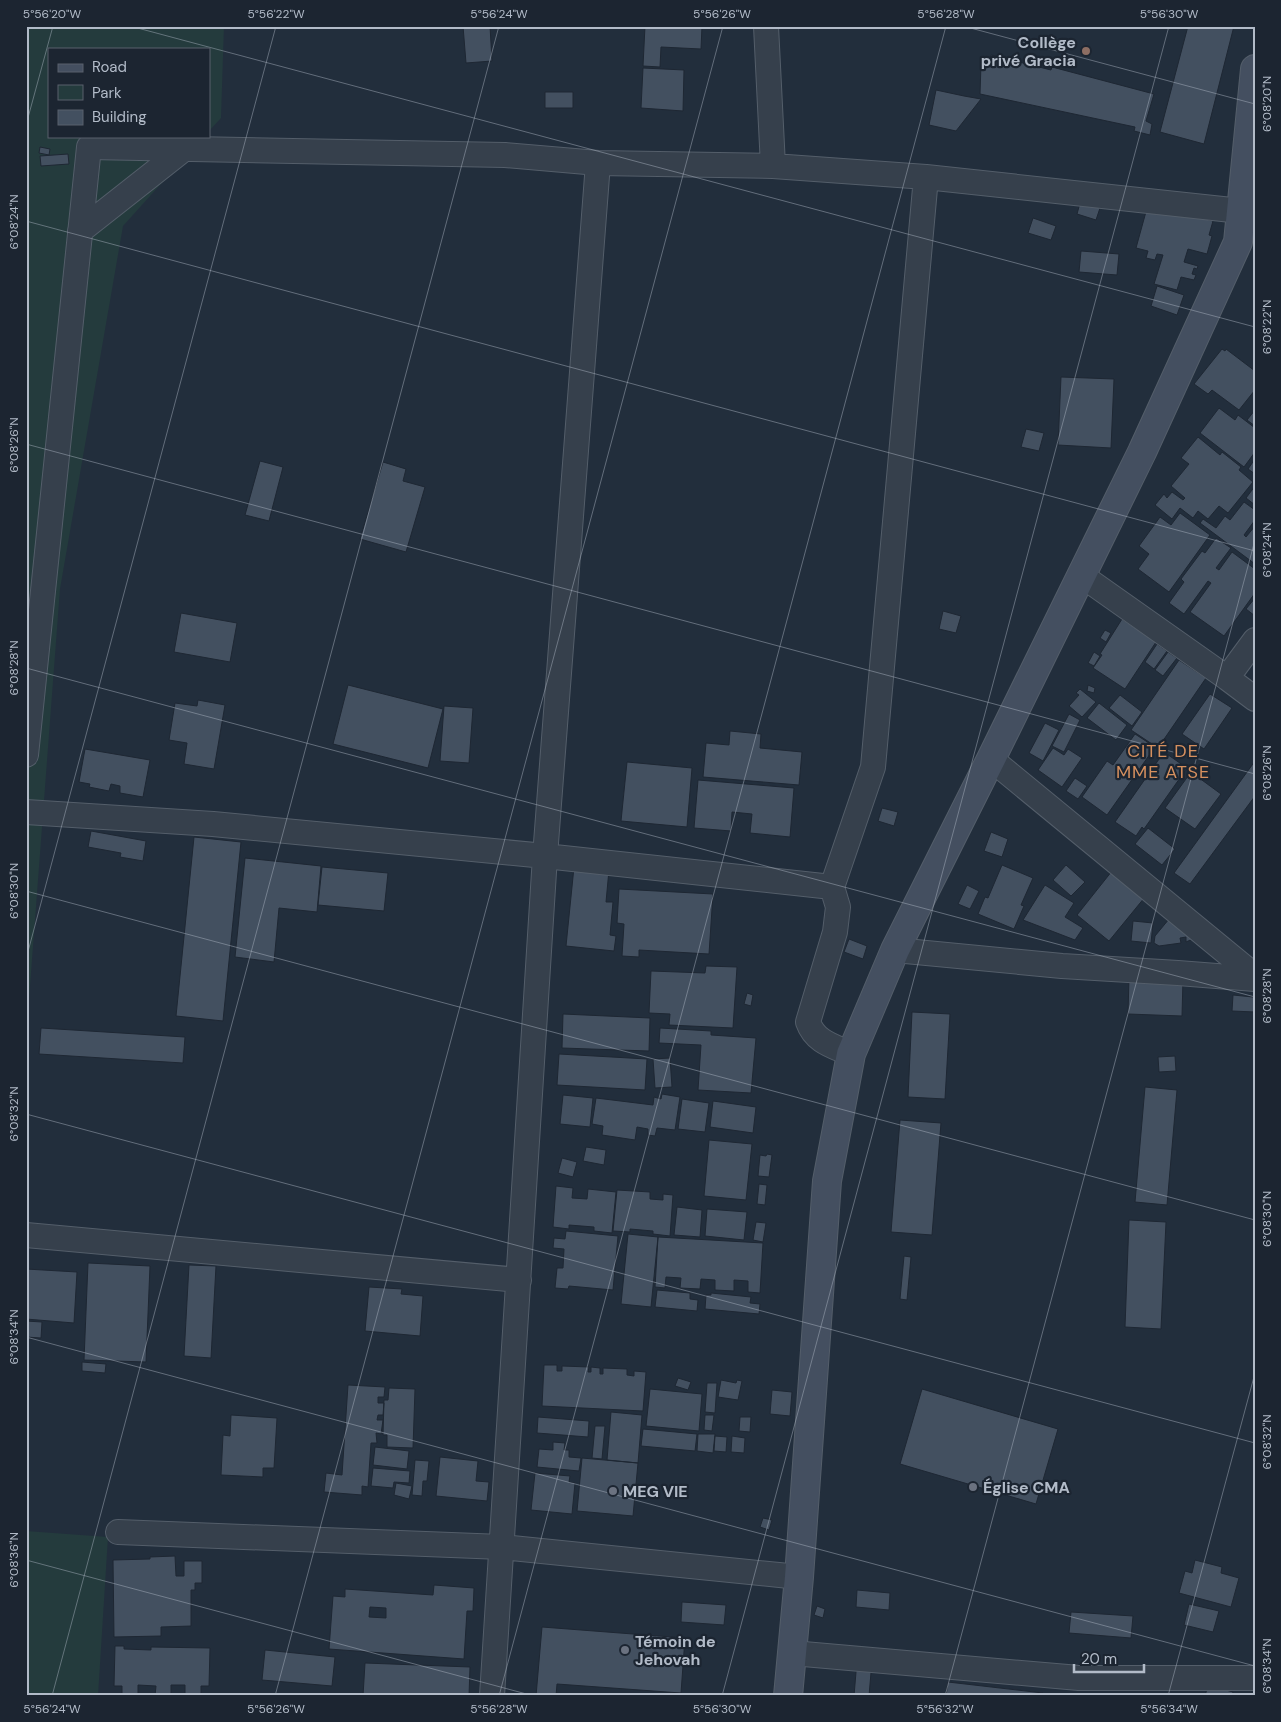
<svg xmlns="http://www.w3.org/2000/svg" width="1281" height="1722" font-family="'DM Sans',sans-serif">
<rect width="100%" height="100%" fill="#222e3c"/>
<path fill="#243b3d" d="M26,26H224L221,118L209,131V49H49V136H204L123,226L60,589L26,1039Z
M26,1531L108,1537L98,1696H26Z"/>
<path fill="#435060" stroke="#1e2733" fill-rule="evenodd" d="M463,26H490L492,61L466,63Z
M645,26H702L701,49L661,47L660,67L643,66Z
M1188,26H1234L1204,144L1160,132Z
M991,55L1051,70L1052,67L1154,94L1146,121L1152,124L1150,135L1134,131L1135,127L980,94L981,64L989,66Z
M643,68L684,70L683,111L641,108Z
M936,90L964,96L981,99L956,131L929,125Z
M545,92H573V108H545Z
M40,147L50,149L49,155L39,153Z
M68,154L69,164L41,166L40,156Z
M1080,203L1100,208L1096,220L1077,214Z
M1147,208L1169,209L1213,221L1209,235L1212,236L1207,254L1188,249L1184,262L1198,266L1197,269L1194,268L1192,274L1196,275L1194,280L1181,277L1177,290L1154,284L1163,255L1157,254L1155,260L1146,258L1148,251L1136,248Z
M1033,218L1056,226L1051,240L1028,233Z
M1081,251L1119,254L1117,275L1079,272Z
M1157,286L1184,295L1177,315L1151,306Z
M1222,349L1225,351L1226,349L1255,371V390L1239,410L1212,390L1208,394L1194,384Z
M1061,377L1114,379L1111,448L1058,445Z
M1219,408L1235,420L1238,415L1255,428V452L1244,467L1200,433Z
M1255,410V426L1247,420Z
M1026,429L1044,433L1039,451L1021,447Z
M1198,437L1220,455L1222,452L1241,467L1239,470L1253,482L1228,513L1219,506L1208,519L1198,511L1193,518L1180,508L1172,519L1155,505L1164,494L1167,498L1172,492L1183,500L1185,498L1171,486L1189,464L1181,458Z
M1255,459V474L1248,469Z
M260,461L283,467L269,521L245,515Z
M383,462L406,469L403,481L425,487L406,552L360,539Z
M1255,486V505L1246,498Z
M1244,502L1255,510V520L1244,535L1246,537L1255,526V564L1200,523L1203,519L1216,528L1225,516L1230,520Z
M1180,513L1210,535L1169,592L1138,569L1149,554L1139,546L1160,517L1171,525Z
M1216,538L1231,548L1216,568L1219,570L1232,552L1255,569V593L1224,636L1190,612L1211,583L1208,581L1184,614L1169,603L1184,582L1181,579L1202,551L1205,553Z
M1255,598V616L1246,609Z
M943,611L961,616L956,633L939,629Z
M181,613L237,623L230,662L174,652Z
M1122,619L1156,642L1125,689L1093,668L1102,655L1100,654Z
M1105,630L1111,633L1106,642L1100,638Z
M1157,644L1167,651L1154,669L1145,662Z
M1094,652L1100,656L1094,666L1088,663Z
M1168,652L1177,658L1163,676L1155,670Z
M1179,660L1206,678L1158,748L1131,730Z
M348,685L443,709L428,768L333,744Z
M1088,685L1095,688L1094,693L1087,691Z
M1080,689L1096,702L1082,717L1069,706L1079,695L1076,693Z
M1210,694L1232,708L1204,749L1182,734Z
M1120,695L1142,712L1132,726L1109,708Z
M198,700L225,705L214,769L184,764L187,743L169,740L175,703L197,706Z
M1099,703L1127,725L1116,740L1087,718Z
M444,706L473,708L469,763L440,761Z
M1069,714L1080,720L1064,752L1052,746Z
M1045,723L1059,730L1043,761L1029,753Z
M730,731L761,734L760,748L802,752L799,785L703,777L706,743L729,745Z
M1135,734L1155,747L1107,815L1082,797L1107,761L1113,765Z
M1053,748L1064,755L1068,749L1082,758L1062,787L1038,770Z
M85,749L150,760L143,797L120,793V786L111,784L109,791L89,787L90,784L79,782Z
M1164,752L1187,768L1144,829L1142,827L1136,836L1115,822Z
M1255,761V796L1190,884L1174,873Z
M627,762L692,768L687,827L621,821Z
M1191,772L1221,794L1195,829L1165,808Z
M1075,778L1087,786L1078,799L1066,791Z
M698,780L794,788L790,837L750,833L752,814L732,812L731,831L694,828Z
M882,808L898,812L894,826L878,821Z
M1148,828L1175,849L1162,865L1135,844Z
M91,831L146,841L143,861L120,857L121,853L88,847Z
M991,832L1008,839L1002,857L984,851Z
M194,837L241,842L223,1021L176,1016Z
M245,858L321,866L317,912L279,908L274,962L235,957Z
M1002,865L1033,878L1021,905L1024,906L1014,929L978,914L985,897L988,898Z
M1066,865L1085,882L1071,896L1053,880Z
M322,867L388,873L384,911L318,905Z
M574,867L609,870L606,902H613L610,935L616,936L614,951L566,946Z
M1112,871L1145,897L1109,941L1077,915Z
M967,885L979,891L970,909L958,904Z
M1045,885L1074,903L1065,917L1083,928L1075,940L1023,920Z
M619,889L713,894L709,954L639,950V957L622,956L624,924L617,923Z
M1174,913L1195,938L1186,942V937L1180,938L1181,943L1159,946L1154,943L1155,936Z
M1133,921L1153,923L1151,943L1131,941Z
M849,939L867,946L863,959L844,952Z
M706,966L737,967L733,1028L669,1025L670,1014L649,1013L651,971L705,973Z
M1129,977L1183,979L1182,1016L1128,1014Z
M747,993L753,995L751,1006L744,1004Z
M1233,995L1253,997L1255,995V1012L1232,1011Z
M912,1012L950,1014L945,1099L908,1097Z
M563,1014L650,1018L649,1051L562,1048Z
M41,1028L185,1037L183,1063L39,1054Z
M660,1028L711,1031V1035L756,1038L751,1093L698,1090L701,1045L659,1043Z
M559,1054L647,1059L645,1090L557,1085Z
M1175,1056L1176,1071L1159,1072L1158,1057Z
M670,1058L672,1087L655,1088L653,1059Z
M1145,1087L1177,1090L1167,1205L1135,1202Z
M662,1094L680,1097L675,1130L657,1128L655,1136L648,1135V1129L637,1127L635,1140L602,1135L603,1126L592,1124L596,1098L653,1105L654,1097L661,1099Z
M563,1095L593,1098L590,1127L560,1124Z
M682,1099L709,1103L705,1132L678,1129Z
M713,1101L756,1107L753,1133L710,1127Z
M900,1120L941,1123L932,1235L891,1232Z
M709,1140L752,1144L746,1200L704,1196Z
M586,1147L606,1150L604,1165L583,1161Z
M767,1154L772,1155L769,1177L758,1176L760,1155L766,1156Z
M562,1158L577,1162L573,1177L558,1173Z
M759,1184L767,1185L765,1205L757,1204Z
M556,1186L573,1188L572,1198L587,1199L588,1189L616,1192L612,1233L594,1231V1227L569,1225V1229L553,1227Z
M617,1190L650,1192V1199L663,1200V1194L673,1195L670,1236L653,1234V1231L630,1229V1232L613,1231Z
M677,1207L702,1210L700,1237L674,1235Z
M707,1209L747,1212L744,1240L705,1236Z
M1129,1220L1166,1222L1161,1329L1125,1327Z
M756,1222L766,1223L763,1242L753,1240Z
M566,1231L618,1236L613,1290L569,1286L568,1289L555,1288L557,1268H563L564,1249L553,1248L554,1238L565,1239Z
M628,1234L658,1237L651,1307L621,1304Z
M658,1237L763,1243L760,1293L748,1292V1281L734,1280V1291L715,1290V1280L701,1279L700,1289L680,1288L681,1278L666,1277L665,1288L655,1287Z
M904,1256L911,1257L907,1300L900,1299Z
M88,1263L150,1266L146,1362L84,1360Z
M189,1265L216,1266L211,1358L184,1356Z
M26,1269L77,1272L74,1323L26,1319Z
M369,1287L402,1289L401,1294L423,1296L420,1336L365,1331Z
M657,1290L690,1293V1299L698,1300L697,1311L655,1307Z
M711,1293L751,1297L750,1303L760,1304L759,1314L705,1309L706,1295H711Z
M26,1321L42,1322L41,1338L26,1337Z
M82,1362L106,1364L105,1373L82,1371Z
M544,1365H557V1371H562V1366L589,1367L588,1372H591V1367L600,1368V1374H603V1368L627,1369V1375L634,1376V1371L646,1372L643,1411L542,1406Z
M678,1378L691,1382L688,1390L675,1386Z
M721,1380L736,1383L737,1380L742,1381L738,1400L718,1397Z
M707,1383H717L715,1413L705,1412Z
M348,1385L385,1387L384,1397H378V1403H384L383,1415H378L377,1420H383L381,1434L376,1433L377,1443H371L368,1487L362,1486V1495L324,1492L326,1473L342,1475Z
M389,1388L415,1389L413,1448L387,1447V1435H383L384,1400H388Z
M650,1389L702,1394L699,1431L646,1426Z
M922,1389L1058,1429L1036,1504L900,1464Z
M772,1390L792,1392L790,1416L770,1414Z
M611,1412L642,1415L638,1463L607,1460Z
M231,1415L277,1418L274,1468H263V1477L221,1475L223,1435L230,1436Z
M705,1415H714L712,1431L704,1430Z
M538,1417L589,1421L588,1437L537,1433Z
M740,1417H751L750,1432L739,1431Z
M595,1426H605L602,1459L592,1458Z
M643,1429L697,1434L695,1451L641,1446Z
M698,1434H715L713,1453L697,1451Z
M715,1436L727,1437L726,1452L714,1451Z
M732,1436L745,1438L744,1453L731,1452Z
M553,1442L565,1443L564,1450H569V1457L581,1458L579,1471L537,1467L539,1449L553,1450Z
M375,1447L409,1451L407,1469L373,1465Z
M440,1457L478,1461L476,1481L489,1482L487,1501L436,1496Z
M582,1458L638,1463L633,1516L577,1511Z
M415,1460L429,1461L427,1481H423L422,1496L412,1495Z
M373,1468L410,1471L409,1483L394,1482L393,1488L371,1486Z
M535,1473L570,1476L569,1482L575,1483L572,1514L531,1510Z
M396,1483L412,1486L409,1499L394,1495Z
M763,1518L772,1520L769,1530L760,1527Z
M175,1556L176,1576H184V1561H202V1583H195V1590H191V1626L161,1627V1636L114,1637L113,1560L150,1559V1557Z
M1195,1560L1222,1567L1221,1573L1239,1578L1231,1607L1179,1593L1185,1571L1192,1573Z
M434,1585L474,1588L473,1611H467L464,1659L329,1649L333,1596L345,1597V1589L433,1595ZM370,1607L386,1608V1618L369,1617Z
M857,1590L890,1593L889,1610L856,1607Z
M682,1602L726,1605L724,1625L681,1622Z
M1189,1604L1219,1611L1213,1632L1184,1625Z
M817,1606L825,1609L823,1618L814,1615Z
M1071,1612L1133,1616L1131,1638L1069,1633Z
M542,1627L685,1638L681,1693L557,1684L556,1696H536Z
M115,1646H124V1649L151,1650V1647L210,1648L209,1686H201V1696H185V1685H171V1696H155L156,1686L138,1685V1696L122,1695V1686H114Z
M265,1650L335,1657L332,1686L262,1680Z
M857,1660L872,1661L869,1696H854Z
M365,1663L470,1667L469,1696H363Z
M948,1682L1043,1693L1042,1696H946Z
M1208,1685L1233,1692L1232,1696H1205Z"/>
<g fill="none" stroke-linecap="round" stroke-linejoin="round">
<defs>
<path id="street" d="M766,26L773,166
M80,231L184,149
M1081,575L1227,678L1255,699
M1227,678L1255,640
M26,755L89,147L505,155L598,163L773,166L926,177L1241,211
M991,759L1255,976
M26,812L213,824L545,856L832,887L838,907L835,932L808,1022C815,1042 833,1046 851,1054
M832,887L873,767L926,177
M895,950L1062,966L1178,973L1255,979
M26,1235L519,1280
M118,1532L502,1547L799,1577
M792,1653L1079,1678H1255
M492,1696L545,856L598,163"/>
<path id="secondary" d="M788,1696L799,1577L827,1181L851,1054L895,950L991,759L1142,452L1238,242L1255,69"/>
</defs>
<use href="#street" stroke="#545e6a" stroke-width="26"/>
<use href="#secondary" stroke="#545e6a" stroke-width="30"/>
<use href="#street" stroke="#36404c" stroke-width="24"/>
<use href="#secondary" stroke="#444f60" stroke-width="28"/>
</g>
<path fill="none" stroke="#b2bbc8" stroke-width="1" stroke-opacity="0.45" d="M130,26L1255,327M963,26L1255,104M26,125L53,26M26,221L1255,551M26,444L1255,774M26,668L1255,997M26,891L1255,1220M26,959L276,26M26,1114L1255,1443M26,1337L1255,1666M26,1560L534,1696M52,1696L499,26M275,1696L723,26M499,1696L946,26M722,1696L1169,26M945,1696L1255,540M1168,1696L1255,1373"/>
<circle fill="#8d6e63" stroke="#1c2531" stroke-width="2" cx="1086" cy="51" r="5"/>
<g fill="#6b7280" stroke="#1c2531" stroke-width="2">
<circle cx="973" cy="1487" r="5"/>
<circle cx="613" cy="1491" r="5"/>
<circle cx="625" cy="1650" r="5"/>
</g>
<g text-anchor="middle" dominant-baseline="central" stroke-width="4.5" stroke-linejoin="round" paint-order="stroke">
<g font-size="16" font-weight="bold" fill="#b2bbc8" stroke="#1c2531" text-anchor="start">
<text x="1076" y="42" text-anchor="end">Collège<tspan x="1076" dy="18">privé Gracia</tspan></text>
<text x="983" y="1487">Église CMA</text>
<text x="623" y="1491">MEG VIE</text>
<text x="635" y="1641">Témoin de<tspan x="635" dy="18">Jehovah</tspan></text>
</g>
<g font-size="18" letter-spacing="1" fill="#d6905f" stroke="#1c2531">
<text x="1163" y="751">CITÉ DE<tspan x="1163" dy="21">MME ATSE</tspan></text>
</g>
</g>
<rect width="1281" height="1722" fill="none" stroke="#1c2531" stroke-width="55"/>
<rect x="48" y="48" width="162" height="90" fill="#1c2531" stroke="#58616d"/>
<rect x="58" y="64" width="25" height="8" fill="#444f60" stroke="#58616d"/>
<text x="92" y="72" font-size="15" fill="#b2bbc8">Road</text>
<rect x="58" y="85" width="25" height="15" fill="#243b3d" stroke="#58616d"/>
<text x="92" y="98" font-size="15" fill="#b2bbc8">Park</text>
<rect x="58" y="110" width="25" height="15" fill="#435060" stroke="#58616d"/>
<text x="92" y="122" font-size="15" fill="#b2bbc8">Building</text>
<path d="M1074 1664v8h70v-8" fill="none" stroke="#b2bbc8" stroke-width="2.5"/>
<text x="1081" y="1664" font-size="15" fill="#b2bbc8" stroke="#1c2531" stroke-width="4" paint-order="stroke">20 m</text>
<rect x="28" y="28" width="1226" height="1666" fill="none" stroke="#b2bbc8" stroke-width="2"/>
<g font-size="12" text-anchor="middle" fill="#b2bbc8">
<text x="52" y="18">5°56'20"W</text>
<text x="276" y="18">5°56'22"W</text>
<text x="499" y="18">5°56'24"W</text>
<text x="722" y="18">5°56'26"W</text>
<text x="946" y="18">5°56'28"W</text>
<text x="1169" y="18">5°56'30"W</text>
<text transform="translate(1267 104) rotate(-90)" y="4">6°08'20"N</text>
<text transform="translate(14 222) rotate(-90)" y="4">6°08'24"N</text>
<text transform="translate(1267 327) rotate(-90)" y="4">6°08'22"N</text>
<text transform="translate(14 445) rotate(-90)" y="4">6°08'26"N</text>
<text transform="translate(1267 550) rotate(-90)" y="4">6°08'24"N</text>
<text transform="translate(14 668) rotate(-90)" y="4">6°08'28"N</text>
<text transform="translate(1267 773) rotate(-90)" y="4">6°08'26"N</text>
<text transform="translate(14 891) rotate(-90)" y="4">6°08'30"N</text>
<text transform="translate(1267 996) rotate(-90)" y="4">6°08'28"N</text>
<text transform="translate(14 1114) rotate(-90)" y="4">6°08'32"N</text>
<text transform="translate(1267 1219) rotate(-90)" y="4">6°08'30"N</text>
<text transform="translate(14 1337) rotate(-90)" y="4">6°08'34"N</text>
<text transform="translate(1267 1442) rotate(-90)" y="4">6°08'32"N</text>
<text transform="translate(14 1560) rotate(-90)" y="4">6°08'36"N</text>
<text transform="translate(1267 1666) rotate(-90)" y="4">6°08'34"N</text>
<text x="52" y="1713">5°56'24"W</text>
<text x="276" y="1713">5°56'26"W</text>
<text x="499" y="1713">5°56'28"W</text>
<text x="722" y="1713">5°56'30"W</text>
<text x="945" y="1713">5°56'32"W</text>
<text x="1169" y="1713">5°56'34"W</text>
</g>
</svg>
